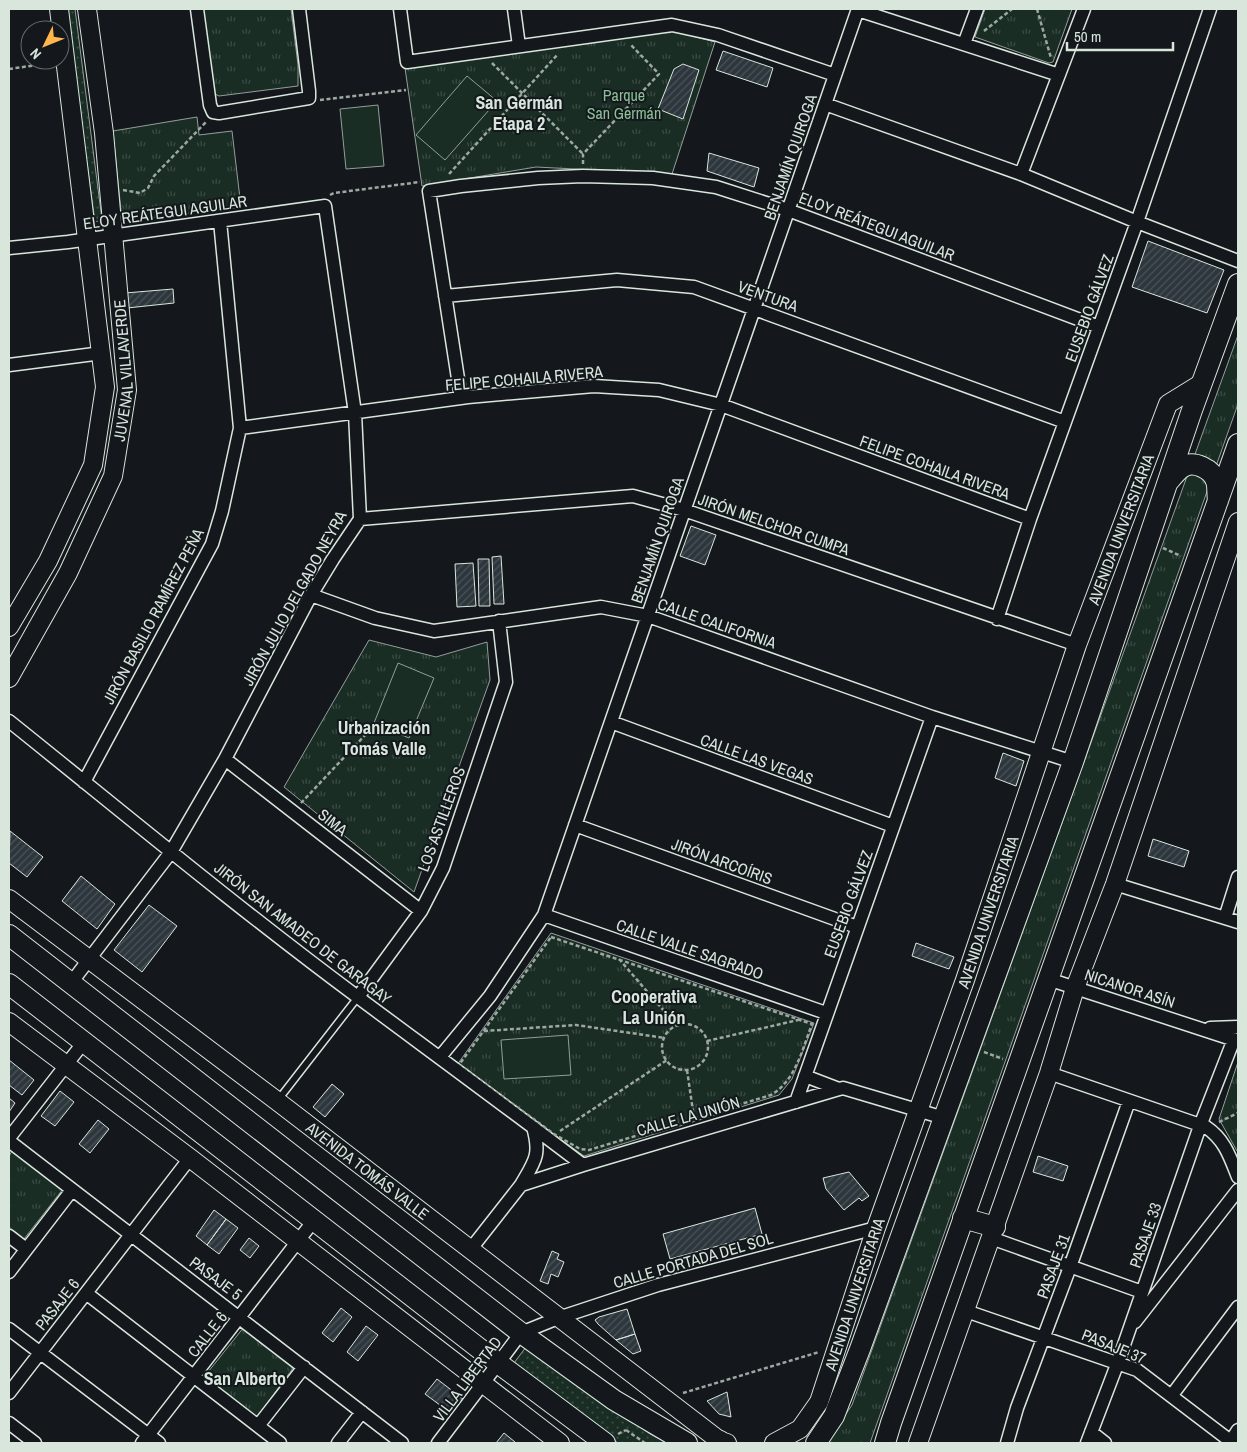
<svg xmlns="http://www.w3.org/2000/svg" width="1247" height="1452" font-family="'Archivo Narrow',sans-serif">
<defs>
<pattern id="grass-dots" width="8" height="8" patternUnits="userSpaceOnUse" patternTransform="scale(1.25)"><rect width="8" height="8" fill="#1a2d24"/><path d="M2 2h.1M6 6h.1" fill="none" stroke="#3b4b43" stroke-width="1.8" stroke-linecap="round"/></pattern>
<pattern id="park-tufts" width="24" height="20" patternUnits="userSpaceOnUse" patternTransform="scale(1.25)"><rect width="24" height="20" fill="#1a2d24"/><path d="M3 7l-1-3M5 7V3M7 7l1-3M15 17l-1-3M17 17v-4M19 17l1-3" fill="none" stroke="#3b4b43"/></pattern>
<pattern id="building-hatch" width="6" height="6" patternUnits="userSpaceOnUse" patternTransform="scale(1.25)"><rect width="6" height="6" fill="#2c363c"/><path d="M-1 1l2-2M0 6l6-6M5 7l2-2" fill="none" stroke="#4a5358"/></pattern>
</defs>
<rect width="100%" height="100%" fill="#14181c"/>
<path fill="url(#grass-dots)" stroke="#939e99" d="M66,9H75L102,220L95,222Z
M526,1347L650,1434L667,1443H618L514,1363Z"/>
<path fill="url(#park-tufts)" stroke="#939e99" d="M201,9H291L298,65V86L219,96L213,93Z
M985,9H1072L1053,62L1049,63L975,37Z
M669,30L715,42L672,174L536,167L422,186L405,68Z
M197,117L199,135L232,131L241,207L122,221L113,131Z
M1238,335V404L870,1443H826L852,1405Z
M369,640L436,657L487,642L490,680L414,892L284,787Z
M551,933L814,1023L792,1079L779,1095L584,1156L457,1065Z
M1238,1062V1151H1237L1219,1119Z
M12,1151L63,1189L24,1239L9,1227V1156Z
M244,1327L294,1367L256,1418L204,1377Z"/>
<path fill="#1a2d24" stroke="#939e99" d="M467,76L497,101L445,160L416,135Z
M378,105L384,166L346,169L340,109Z
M398,663L434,678L409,738L374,723Z
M568,1035L571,1075L504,1079L501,1040Z"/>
<path fill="url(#building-hatch)" stroke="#d8e6dc" d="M723,51L773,68L767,87L716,70Z
M683,64L699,70L683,119L658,109L674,69Z
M709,153L759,168L754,187L707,171Z
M1148,241L1224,270L1207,313L1132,287Z
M173,289L174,303L127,308L125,293Z
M691,526L716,535L705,565L680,556Z
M501,556L504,604H494L492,557Z
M478,559H489L490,606H479Z
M473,563L476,606L457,607L455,564Z
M1003,753L1024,761L1016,786L995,778Z
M10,831L43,857L27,877L9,863Z
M1153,839L1189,851L1184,867L1148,856Z
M81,876L115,904L97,929L62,901Z
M149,905L177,926L142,972L114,950Z
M916,943L954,957L949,969L912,956Z
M9,1060L34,1080L22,1095L9,1085Z
M332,1084L344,1094L325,1117L313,1107Z
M60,1091L74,1102L55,1126L41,1116Z
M9,1098L15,1103L9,1112Z
M98,1120L109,1129L90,1153L79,1144Z
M1038,1156L1068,1166L1063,1181L1033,1172Z
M849,1172L869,1196L862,1201L859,1198L844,1210L826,1189L823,1178Z
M755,1208L762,1234L670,1259L663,1234Z
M214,1210L226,1219L207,1245L196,1236Z
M226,1219L238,1228L219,1254L207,1245Z
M249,1238L259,1246L250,1258L240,1250Z
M552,1251L559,1254L557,1259L564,1262L558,1277L551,1274L548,1284L540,1281Z
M341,1308L352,1317L333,1342L322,1333Z
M627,1309L635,1334L616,1340L598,1324L595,1320L599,1317Z
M366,1326L378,1335L358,1361L347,1352Z
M635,1334L641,1351L633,1354L616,1340Z
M437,1379L463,1399L452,1414L425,1394Z
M727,1392L731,1417L719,1414L707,1401Z
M504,1433L515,1442L514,1443H496Z"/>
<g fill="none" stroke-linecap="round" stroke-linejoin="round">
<defs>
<path id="lane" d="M278,1100L358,997"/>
<path id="street" d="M197,9L210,105L213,112L219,113L309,98V91L299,9
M400,9L407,62L672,25L718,35L835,75
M514,9L519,46
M858,10L1059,75
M964,44L977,9
M825,104L1021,174L1137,222L1238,261
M1021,174L1084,9
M9,248L68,242L325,206L355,413L360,519L333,559L311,595L225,759L171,852L71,983
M445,296L617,280L694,287L1065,422
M9,365L102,353
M461,398L429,191L461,186L538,178L583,176L653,178L716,187L788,210L1099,327
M240,428L468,397L594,386L659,390L721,405L1030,519
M360,519L633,496L684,510L1077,645
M311,595L375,618L434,631L601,607L648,616L932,717L1073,762
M997,619L1030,519L1137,222L1210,9
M9,721C125,814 239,909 359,998C433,1053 508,1108 583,1165
M611,722L893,826
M225,759L421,911
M84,782L212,544L222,511L240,428L220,221
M575,825L857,927
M1115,884L1238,922
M544,915L826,1013
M1225,918L1238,877
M1048,979L1238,1041
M358,997L421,911L443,868L506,682L499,621
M1210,1028L1238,1027
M440,1057L490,996L544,915L858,9
M1049,1073L1206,1127C1225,1140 1230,1157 1238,1177
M805,1076L839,1089
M796,1102L932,717
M9,1138L84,1042
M9,1141L402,1443
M521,1185C535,1161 541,1155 533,1127
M9,1236L26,1249
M991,1238L1142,1292
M470,1250L521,1185L583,1165L839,1089L843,1088L944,1118
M9,1272L72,1190
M86,1293L280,1443
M966,1311L1137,1370L1233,1443
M1135,1322L1238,1190
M9,1329L159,1443
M9,1393L190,1158
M1172,1395L1238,1307
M9,1423L35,1443
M258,1426L304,1367
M1091,1432L1105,1443
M1231,1441L1238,1430
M142,1443L315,1219
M338,1443L362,1412
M438,1443L521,1333L558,1318L658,1285L876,1228
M1007,1443L1017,1408L1070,1267L1129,1101
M1087,1443L1118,1362L1200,1126L1234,1039"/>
<g id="secondary">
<path d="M9,627L48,561L93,465L105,387L59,9"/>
<path id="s1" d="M9,678L68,573L113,476L127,390L104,133L87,9"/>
<path id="s2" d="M9,899L277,1101L720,1441L727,1443"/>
<path d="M9,1022L190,1158L560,1443"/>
<path id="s3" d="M774,1443L800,1429L819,1402L876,1228L965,980L1077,645L1168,404L1202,383"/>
<path d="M918,1443L1049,1073L1075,988L1115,884L1238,522"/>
</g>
<path id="primary" d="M1169,481C1173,476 1178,470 1183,467C1194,460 1212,469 1216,481C1218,486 1217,495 1218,501
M9,935L521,1333L614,1400L687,1443
M9,984L498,1363L605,1443
M963,1218L995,1227
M719,1443L720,1441
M816,1443L834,1416L860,1349L1073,762L1192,410L1238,284
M885,1443L891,1423L1238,444"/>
</defs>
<use href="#lane" stroke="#d8e6dc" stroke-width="9"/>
<use href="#street" stroke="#d8e6dc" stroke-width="15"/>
<use href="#secondary" stroke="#d8e6dc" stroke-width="20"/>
<use href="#primary" stroke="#d8e6dc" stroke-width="22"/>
<path stroke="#9da8a2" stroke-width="2.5" stroke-dasharray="4 2.5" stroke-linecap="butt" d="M1037,9L1051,58
M984,31L1012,9
M492,63L583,154
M9,69L51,63
M320,100L406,90
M583,164V154L659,74L630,44
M449,174L558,54
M123,190L140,193L148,188L154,176L206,122
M330,195L334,193L420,182
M1163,548L1181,556
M301,803L368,732
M551,937L812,1024C802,1050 796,1080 771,1095L589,1150L580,1149L554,1134L459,1065Z
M619,959L677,1026
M662 1047a23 23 0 1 1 46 0a23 23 0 1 1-46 0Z
M484,1031L576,1025L665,1038
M707,1041L798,1020
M984,1052L1003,1059
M687,1070L694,1118
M1219,1122L1238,1113
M560,1131L667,1060
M683,1393L819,1352
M626,1430L645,1443
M618,1434L626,1430"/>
<use href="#lane" stroke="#14181c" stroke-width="6"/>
<use href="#street" stroke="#14181c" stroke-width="12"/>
<use href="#secondary" stroke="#14181c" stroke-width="18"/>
<use href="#primary" stroke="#14181c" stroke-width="20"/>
</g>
<g text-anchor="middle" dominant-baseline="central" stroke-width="4" stroke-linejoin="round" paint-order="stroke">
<g font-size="16" fill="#8ac095" stroke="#14181c">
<text x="624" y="95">Parque<tspan x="624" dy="18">San Germán</tspan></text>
</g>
<g font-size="16" fill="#d8e6dc" stroke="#14181c">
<text transform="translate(790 157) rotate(-71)">BENJAMÍN QUIROGA</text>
<text transform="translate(165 212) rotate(-8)">ELOY REÁTEGUI AGUILAR</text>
<text transform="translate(877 226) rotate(21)">ELOY REÁTEGUI AGUILAR</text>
<text transform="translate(768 296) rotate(20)">VENTURA</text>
<text transform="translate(1089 308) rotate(-70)">EUSEBIO GÁLVEZ</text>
<text stroke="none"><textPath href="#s1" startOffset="334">JUVENAL VILLAVERDE</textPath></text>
<text transform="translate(524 378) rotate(-5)">FELIPE COHAILA RIVERA</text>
<text transform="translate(935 467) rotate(20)">FELIPE COHAILA RIVERA</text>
<text transform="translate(774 524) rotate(19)">JIRÓN MELCHOR CUMPA</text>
<text stroke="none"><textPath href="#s3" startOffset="986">AVENIDA UNIVERSITARIA</textPath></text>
<text transform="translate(657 540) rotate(-71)">BENJAMÍN QUIROGA</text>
<text transform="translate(294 598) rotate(-61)">JIRÓN JULIO DELGADO NEYRA</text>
<text transform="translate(153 616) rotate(-62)">JIRÓN BASILIO RAMÍREZ PEÑA</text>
<text transform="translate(717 623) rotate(19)">CALLE CALIFORNIA</text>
<text transform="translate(757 759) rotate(20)">CALLE LAS VEGAS</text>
<text transform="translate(441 819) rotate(-70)">LOS ASTILLEROS</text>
<text transform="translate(333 822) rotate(38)">SIMA</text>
<text transform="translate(722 861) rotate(20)">JIRÓN ARCOÍRIS</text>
<text transform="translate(848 904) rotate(-70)">EUSEBIO GÁLVEZ</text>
<text stroke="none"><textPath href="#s3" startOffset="581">AVENIDA UNIVERSITARIA</textPath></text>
<text transform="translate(303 933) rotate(38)">JIRÓN SAN AMADEO DE GARAGAY</text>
<text transform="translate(690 949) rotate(19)">CALLE VALLE SAGRADO</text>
<text transform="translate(1130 988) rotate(18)">NICANOR ASÍN</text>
<text transform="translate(688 1116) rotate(-16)">CALLE LA UNIÓN</text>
<text stroke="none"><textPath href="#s2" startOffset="450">AVENIDA TOMÁS VALLE</textPath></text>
<text transform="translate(1145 1235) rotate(-71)">PASAJE 33</text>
<text transform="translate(693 1260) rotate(-16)">CALLE PORTADA DEL SOL</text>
<text transform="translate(1053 1266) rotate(-70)">PASAJE 31</text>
<text transform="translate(216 1278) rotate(37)">PASAJE 5</text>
<text stroke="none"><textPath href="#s3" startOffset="176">AVENIDA UNIVERSITARIA</textPath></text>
<text transform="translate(57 1304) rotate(-52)">PASAJE 6</text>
<text transform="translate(207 1334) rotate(-52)">CALLE 6</text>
<text transform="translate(1114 1346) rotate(22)">PASAJE 37</text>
<text transform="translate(467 1379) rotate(-53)">VILLA LIBERTAD</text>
</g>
<g font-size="18" font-weight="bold" fill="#d8e6dc" stroke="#14181c">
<text x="519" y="102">San Germán<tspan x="519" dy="21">Etapa 2</tspan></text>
<text x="384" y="727">Urbanización<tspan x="384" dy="21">Tomás Valle</tspan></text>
<text x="654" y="996">Cooperativa<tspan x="654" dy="21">La Unión</tspan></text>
<text x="245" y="1378">San Alberto</text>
</g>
</g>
<rect width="1247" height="1452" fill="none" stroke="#d8e6dc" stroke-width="20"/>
<g transform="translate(45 45) rotate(227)"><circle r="24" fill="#14181c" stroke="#626a69"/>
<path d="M0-4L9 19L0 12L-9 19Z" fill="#ffb74d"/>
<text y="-8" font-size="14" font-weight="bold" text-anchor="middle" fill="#d8e6dc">N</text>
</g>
<path d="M1067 42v8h106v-8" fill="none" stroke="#d8e6dc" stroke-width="2.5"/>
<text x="1074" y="42" font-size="15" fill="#d8e6dc" stroke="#14181c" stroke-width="4" paint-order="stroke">50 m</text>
</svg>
